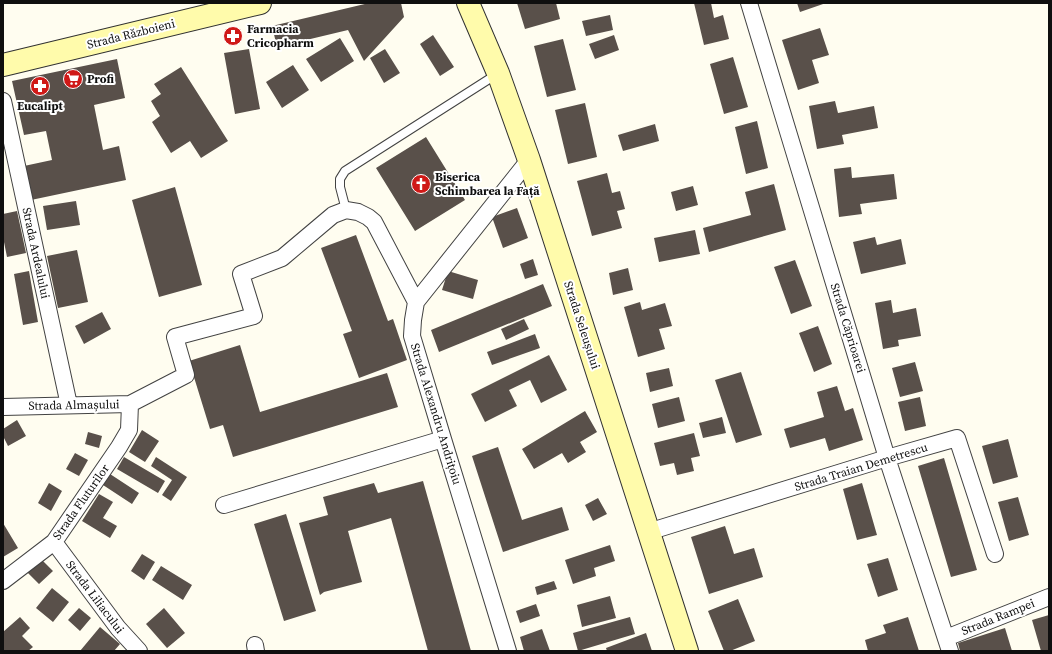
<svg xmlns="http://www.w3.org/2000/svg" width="1052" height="654" font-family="'Source Serif 4',serif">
<rect width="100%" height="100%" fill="#fffdf0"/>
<path fill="#59504a" d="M369,3H401L404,17L364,61L348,30L277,47L272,26Z
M517,3H556L560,19L525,29Z
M694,3H711L714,18L723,15L729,39L704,45Z
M797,3H826L800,12Z
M610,15L613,30L586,36L582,21Z
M820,28L829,55L812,60L819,83L798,90L782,40Z
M433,35L454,67L440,76L420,44Z
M614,35L619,50L595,59L589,44Z
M340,38L354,61L321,82L306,59Z
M563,39L576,90L547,97L534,46Z
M249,49L260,109L235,114L224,53Z
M385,49L400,73L384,83L370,58Z
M733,57L748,107L724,114L710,64Z
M117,59L125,98L94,105L103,150L119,146L126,180L31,200L24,166L52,160L46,131L24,135L12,81Z
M293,65L309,90L282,108L266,82Z
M181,67L228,141L201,158L190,141L171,153L152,122L160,116L151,101L161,94L154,84Z
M835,101L838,113L874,106L878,128L842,135L844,144L817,149L809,106Z
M585,103L597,157L568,164L555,110Z
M757,121L768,168L746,174L735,127Z
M655,124L659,141L623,151L618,135Z
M426,137L465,200L415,231L376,168Z
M851,167L852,178L894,174L897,199L860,204L862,214L839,217L834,169Z
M607,173L612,193L620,191L625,209L617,211L622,228L592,236L577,181Z
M774,184L786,230L709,252L703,228L751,215L745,192Z
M693,186L698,205L676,211L671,192Z
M175,187L202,285L159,297L132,200Z
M76,201L80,225L47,230L43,206Z
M517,208L528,238L503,248L492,217Z
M17,211L26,253L7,257L3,237V214Z
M695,230L700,254L659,262L654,238Z
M356,235L388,321L393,319L407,360L359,378L343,334L352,331L321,248Z
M875,237L877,245L901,239L906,264L861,274L853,242Z
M77,250L88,302L58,308L47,256Z
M533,259L538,275L525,279L520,264Z
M795,260L812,306L791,314L774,267Z
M628,268L633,290L613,295L609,273Z
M29,271L38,322L23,325L14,274Z
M448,271L478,280L473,299L442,290Z
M543,284L552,306L439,352L431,330Z
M891,300L893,313L916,308L921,336L898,340L899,346L883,349L875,303Z
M640,302L642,310L665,303L672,326L659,329L665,349L638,357L624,307Z
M102,312L111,329L84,344L75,326Z
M524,319L529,329L506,340L501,329Z
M818,326L832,364L814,372L799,333Z
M535,334L540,348L492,365L487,352Z
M240,345L260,412L387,373L398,407L233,457L223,425L210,429L189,361Z
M549,355L567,390L541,403L530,380L509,390L517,406L485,422L471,394Z
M915,362L923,391L900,397L892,368Z
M669,368L673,386L650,392L646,373Z
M741,372L762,435L736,443L715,380Z
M837,386L845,411L853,408L863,440L829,451L825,438L790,448L784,429L824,417L817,392Z
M679,397L685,421L658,428L652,404Z
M920,397L926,426L905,431L898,402Z
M585,411L597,432L580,442L586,452L568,463L562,453L534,469L522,449Z
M722,417L726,433L703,438L699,423Z
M17,420L26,436L8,446L3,436V429Z
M142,430L159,441L145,462L129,452Z
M88,432L102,436L99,448L85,444Z
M694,433L700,456L691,458L694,471L677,475L674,463L660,466L654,443Z
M1008,439L1018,477L993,484L982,446Z
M498,447L522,520L562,507L569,530L503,552L472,456Z
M75,453L88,460L79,476L66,469Z
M124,457L165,481L158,493L117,469Z
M156,457L187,477L171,501L162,495L172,480L151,466Z
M944,458L977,570L951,577L918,466Z
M110,474L139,493L132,504L103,485Z
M423,481L471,651H428L391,518L348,531L362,582L324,592L320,595L299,523L328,515L323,497L374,483L378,493Z
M49,483L62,491L51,511L38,503Z
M862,483L877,535L857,540L843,489Z
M99,494L113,502L103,518L117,526L110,538L82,521Z
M1018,497L1029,535L1009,541L998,502Z
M598,498L607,514L593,521L585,505Z
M286,514L316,611L284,621L254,524Z
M3,523L18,548L3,557Z
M725,526L734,554L754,548L763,577L709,594L691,537Z
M610,545L615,561L594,568L596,576L573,584L565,560Z
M142,554L155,562L144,580L131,571Z
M40,558L53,571L39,584L26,571Z
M888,558L898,590L878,597L867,564Z
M161,566L192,585L183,600L152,580Z
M554,581L557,589L537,595L535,587Z
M52,588L69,602L53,622L36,608Z
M610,596L616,618L582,627L577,605Z
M738,599L755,641L730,651H724L708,611Z
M536,604L540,616L520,623L516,611Z
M79,608L91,618L80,631L68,620Z
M164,608L185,633L167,648L146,624Z
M1049,615V651H1041L1032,620Z
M20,617L30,628L22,636L33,647L28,651H3V632Z
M630,617L635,634L578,651L573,633Z
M908,617L919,651H868L865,640L886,633L883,625Z
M100,627L120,644L114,651H80Z
M1005,628L1012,651H960L958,643Z
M542,629L550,651H524L520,637Z
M646,633L652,651H607L606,648Z"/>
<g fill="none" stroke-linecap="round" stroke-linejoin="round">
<defs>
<path id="lane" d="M346,210L340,187V179L345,171L497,74"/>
<path id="street" d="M749,3L887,458L950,651
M3,101L69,405
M3,407L130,404L186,375L175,337L254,316L241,274L282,258L333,215L346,210L358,212L368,217L374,222L416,302
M224,505L443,439
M648,532L887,458L957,438L995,554
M54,542L118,628L139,651
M3,581L54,542L119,447L129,430L130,404
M946,638L1049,597
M255,645L256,651
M508,651L443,439L412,336L413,320L416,302L529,160"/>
<path id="secondary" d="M468,3L498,73L529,160L687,651
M3,65L260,3"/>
</defs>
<use href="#lane" stroke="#424242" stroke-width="10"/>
<use href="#street" stroke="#424242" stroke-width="18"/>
<use href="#secondary" stroke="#313131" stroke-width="24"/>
<use href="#lane" stroke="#fff" stroke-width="8"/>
<use href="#street" stroke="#fff" stroke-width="16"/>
<use href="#secondary" stroke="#fffbab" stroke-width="22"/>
</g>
<defs>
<symbol id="pharmacy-disc" viewBox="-11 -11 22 22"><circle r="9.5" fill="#cf1917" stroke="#fff"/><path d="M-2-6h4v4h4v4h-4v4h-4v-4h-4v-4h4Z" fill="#fff"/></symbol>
<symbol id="supermarket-disc" viewBox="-11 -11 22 22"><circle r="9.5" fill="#cf1917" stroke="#fff"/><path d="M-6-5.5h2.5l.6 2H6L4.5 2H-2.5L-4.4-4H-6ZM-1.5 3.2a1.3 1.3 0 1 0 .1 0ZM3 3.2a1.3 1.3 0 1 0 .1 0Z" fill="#fff"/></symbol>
<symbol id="church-disc" viewBox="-11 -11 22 22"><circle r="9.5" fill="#cf1917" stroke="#fff"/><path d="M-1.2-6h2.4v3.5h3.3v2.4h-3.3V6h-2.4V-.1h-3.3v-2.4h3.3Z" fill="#fff"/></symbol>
</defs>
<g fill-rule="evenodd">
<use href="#pharmacy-disc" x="222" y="25" width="22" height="22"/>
<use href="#supermarket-disc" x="62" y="68" width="22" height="22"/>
<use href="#pharmacy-disc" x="29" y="75" width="22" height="22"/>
<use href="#church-disc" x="410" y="173" width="22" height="22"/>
</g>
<g text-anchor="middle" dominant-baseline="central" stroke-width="4" stroke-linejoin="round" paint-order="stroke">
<g font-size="12" font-weight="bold" fill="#0f0f0f" stroke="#fff" text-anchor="start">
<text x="247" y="29">Farmacia<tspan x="247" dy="14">Cricopharm</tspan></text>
<text x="87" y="79">Profi</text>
<text x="40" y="106" text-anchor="middle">Eucalipt</text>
<text x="435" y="177">Biserica<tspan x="435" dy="14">Schimbarea la Față</tspan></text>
</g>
<g font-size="12" fill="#0f0f0f" stroke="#fff">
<text transform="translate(131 34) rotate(-14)">Strada Războieni</text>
<text transform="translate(36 253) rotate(78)">Strada Ardealului</text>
<text transform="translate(582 325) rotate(72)">Strada Seleușului</text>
<text transform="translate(848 328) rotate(73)">Strada Căprioarei</text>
<text transform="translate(74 405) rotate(-1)">Strada Almașului</text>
<text transform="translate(436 414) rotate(73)">Strada Alexandru Andrițoiu</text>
<text transform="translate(861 467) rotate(-17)">Strada Traian Demetrescu</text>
<text transform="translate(81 502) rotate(-55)">Strada Fluturilor</text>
<text transform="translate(95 597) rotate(53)">Strada Liliacului</text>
<text transform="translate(998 617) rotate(-22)">Strada Rampei</text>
</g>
</g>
<rect width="1052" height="654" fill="none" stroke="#0f0f0f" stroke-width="8"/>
</svg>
